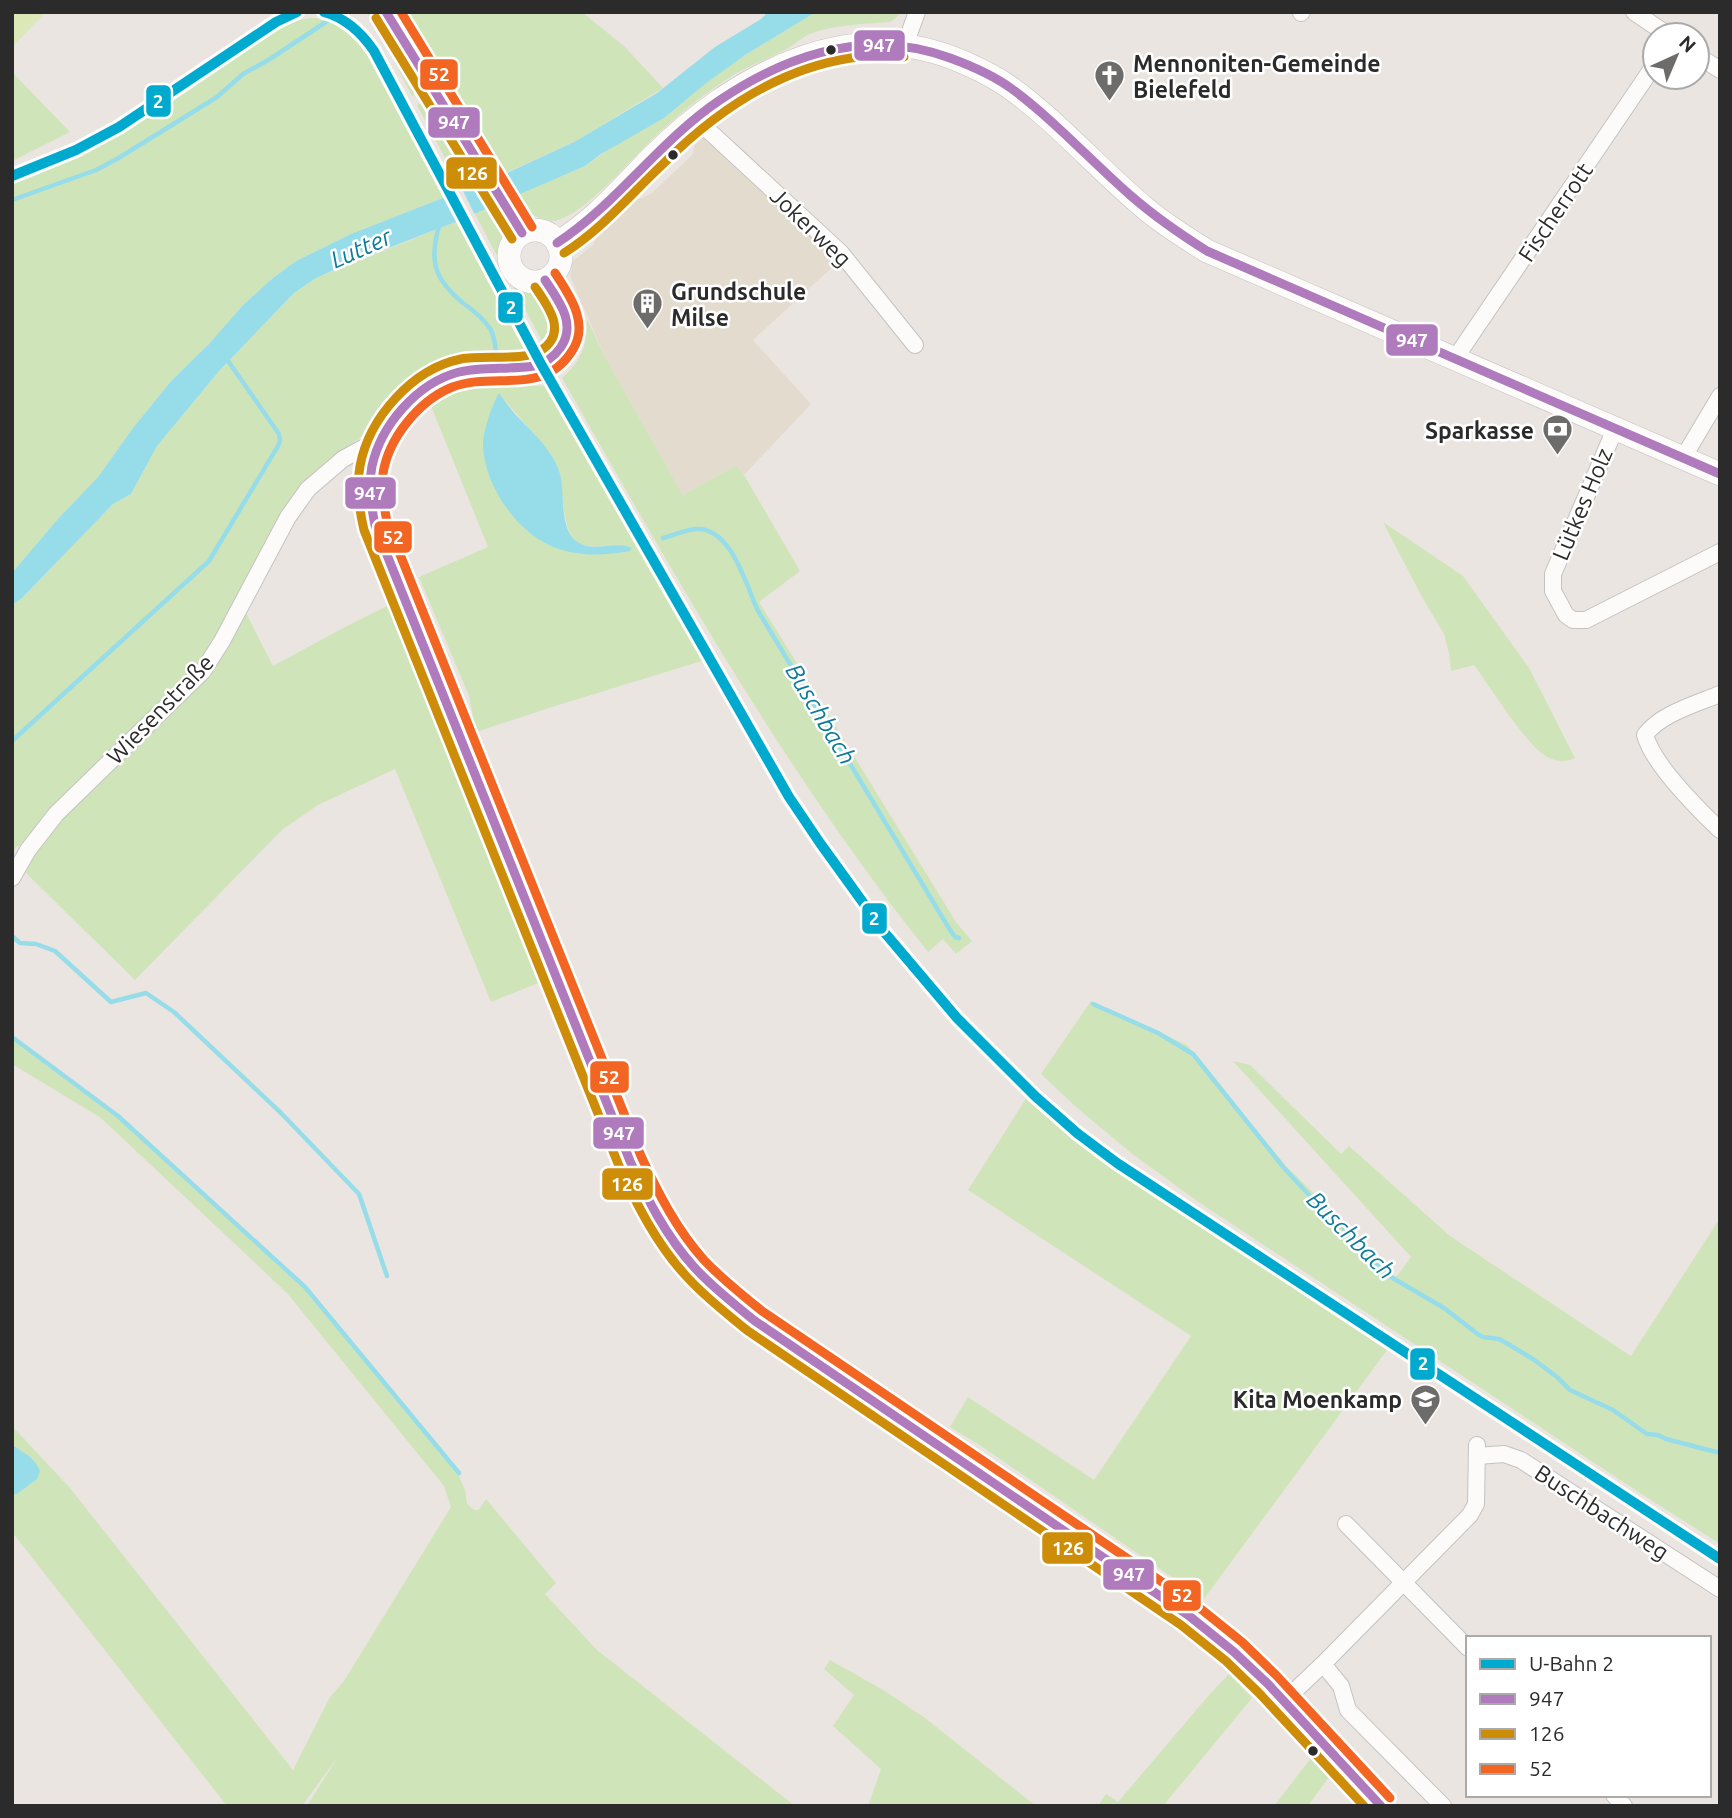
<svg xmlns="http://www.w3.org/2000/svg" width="1732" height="1818" font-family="Ubuntu,sans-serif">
<rect width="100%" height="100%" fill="#eae5e0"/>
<path fill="#e4dbcf" d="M700,132L839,261L753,340L811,404L744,475L736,465L683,495L605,357L570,276L573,261L593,245L599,234L631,202L651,194L693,154L696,136Z"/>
<path fill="#d0e4ba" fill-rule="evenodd" d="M366,12H371L417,86V93L412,96L377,28Z
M401,12H582L624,46L663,88L574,142L503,174Z
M816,12H901L896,18L890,22C867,24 831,25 810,34C802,37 796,44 788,48C771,58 752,64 735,74C703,94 674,118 647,144C626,165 586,212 558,220C553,222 548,220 543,219C528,215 523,207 516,195L585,166L745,55Z
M309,18C319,18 330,19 340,24C366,39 379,72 393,97C411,130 428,164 445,197L351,234L296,261L273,278L244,304L208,345L171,381L133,428L98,477L57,520L12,573V182C43,171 74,159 102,144C164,111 221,67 279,27L290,22Z
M12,72L70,132L12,161Z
M425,101L427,102L477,185L462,190L417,105Z
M490,206L506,234C508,246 498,258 506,271C513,283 522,283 533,289C551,299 563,330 544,345L475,214Z
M458,221L529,353L513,357L460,358L447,361L431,369L415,380L397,398L382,422L333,457L291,500L202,663L52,807L23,846H17L12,854V605L22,598L113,504L131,494L157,446L220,370L294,293L316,278Z
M587,319L605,357L683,495L736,465L744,475L800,571L759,602L956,922L972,941L956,954L943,939L928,952C786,774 674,575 562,378C582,360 587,346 587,319Z
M548,386L705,660L552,707L476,732L469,696L419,577L488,547L431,406C461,379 510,386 548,386ZM504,399C522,422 544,442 557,468C562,476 561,486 562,495C568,544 572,552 623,544L579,554Z
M1383,522L1463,576L1529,668L1575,758C1567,762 1558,762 1549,758C1529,750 1489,685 1474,665L1451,671L1449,653L1444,634L1422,597Z
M390,537L402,555L464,705L466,720L460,721Z
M391,604L543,981L491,1002L395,769L318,805L283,829L135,980L26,873L33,853L58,819L127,756L214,671L245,611L273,666L345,627Z
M1091,1001L1187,1045L1286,1166L1344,1223L1358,1246L1393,1276H1397L1411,1257L1233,1061L1250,1065L1341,1154L1349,1146L1450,1236L1631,1356L1720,1218V1544L1637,1491L1197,1201L1131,1153L1076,1107L1041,1074Z
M12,1038L118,1117L303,1288L458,1474L465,1490L467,1504L474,1510H479L486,1499L556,1583L545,1594L597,1650L795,1806H307L337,1758L302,1806H227L12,1532V1426L70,1488L293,1770L330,1697L344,1681L451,1507L444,1486L287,1293L101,1118L12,1064Z
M1027,1097C1140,1191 1265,1268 1387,1350L1204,1599L981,1446L950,1427L968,1397L1094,1480L1191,1336L968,1190Z
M830,1660L885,1691L925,1718L1036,1806H868L881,1769L833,1726L854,1695L824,1669Z
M1229,1674L1252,1698L1163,1806H1098L1106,1794L1118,1802L1209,1695Z
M1311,1758L1329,1777L1308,1806H1274Z"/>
<path fill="#dce8b7" d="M12,12H46L12,47Z"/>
<path fill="#96dde9" d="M768,12H816L745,55L705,84L664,118L601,154L585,166L458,221L350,263L316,278L294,293L220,370L157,446L131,494L113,504L22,598L12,605V573L57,520L98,477L133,428L171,381L208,345L244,304L273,278L296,261L351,234L509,172L574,142L657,93L715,47L761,19Z
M499,393C504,400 509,407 515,414C531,431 554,451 560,474C565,493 559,528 576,541C594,554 613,540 632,548L630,551C603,556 574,557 549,545C514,529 484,483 483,445C483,431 492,405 499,393Z
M12,1445C23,1452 35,1458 40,1471L37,1479L17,1494H12Z"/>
<path fill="#eae5e0" d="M461,187L476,217L460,224L444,194Z"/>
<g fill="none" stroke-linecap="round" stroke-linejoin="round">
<path stroke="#96dde9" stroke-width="4.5" d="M12,200L96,170L117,159L217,97L243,74L270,59L341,12
M439,226C429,261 434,279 463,303C473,310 484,319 491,330C494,336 495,344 496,351
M663,538C674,535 685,530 696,529C730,526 746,584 757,609L950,930L955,937L959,938
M12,741L209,561L278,446L280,441L279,434L226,358
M12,936L20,943L36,944L55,951L111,1002L146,993L174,1012L281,1113L359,1194L387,1276
M1093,1004L1158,1033L1193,1054L1284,1168L1334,1222L1342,1225L1356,1247L1391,1277L1444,1308L1479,1335L1483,1337L1499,1339L1508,1344L1533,1359L1557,1377L1570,1390L1613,1410L1647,1434L1658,1435L1666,1439L1720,1453
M12,1037L118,1116L305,1287L459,1473"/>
<defs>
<path id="street" d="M1634,12L1668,35
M1301,13L1302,12
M905,45L917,12
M1697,55L1720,70
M696,119L841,253L915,345
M1454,360L1655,64
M1615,429L1553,574V591L1566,615L1573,620H1586L1720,552
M1683,458L1720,396
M1720,694C1696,704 1660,714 1645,735C1653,764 1698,809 1720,830
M12,878L28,850L56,814L203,671L222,641L288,517L308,489L343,459L363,448L379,446
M1477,1456L1504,1454L1521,1460L1720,1589
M1346,1524L1468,1648
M1323,1664L1341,1686L1348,1710L1443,1806
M1284,1701L1323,1664L1470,1515L1476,1504L1477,1445
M1614,1795L1624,1806"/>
<path id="secondary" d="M386,12L522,233
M509 256a26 26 0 1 1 52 0a26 26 0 1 1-52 0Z
M557,243C594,221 621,189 651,158C672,137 696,117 720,100C796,49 878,24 965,63C981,70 997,78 1012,89C1060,124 1100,171 1146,209C1165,225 1186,238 1207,251L1720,474
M545,280C560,304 580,326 557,352C550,361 541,366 530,367C507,370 483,367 460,372C420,380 381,427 372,466C368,486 371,505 375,525L630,1161C647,1199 666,1236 694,1267C712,1287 734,1304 755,1321L1112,1562L1188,1615L1234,1652L1268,1684L1381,1806"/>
</defs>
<use href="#street" stroke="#c3c2c2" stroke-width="18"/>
<use href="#secondary" stroke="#c3c2c2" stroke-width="24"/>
<use href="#street" stroke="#fcfbfa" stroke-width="16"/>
<use href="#secondary" stroke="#fcfbfa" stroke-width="23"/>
<defs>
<path id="bus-1" d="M386,12L522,233
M557,243C618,203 659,141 720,100C790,53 868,28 950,58C972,66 993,75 1012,89C1054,120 1090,160 1130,195C1154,216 1180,234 1207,251L1720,474
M545,280C558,300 577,323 561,347C554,357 546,363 534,366C509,370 483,366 459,372C417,383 381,425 372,466C368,486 371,506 375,525L630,1161C647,1199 666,1236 694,1267C712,1287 734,1304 755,1321L1188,1615L1234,1652L1268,1684L1381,1806"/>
<path id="bus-2" d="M376,18L512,239
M564,253C602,229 630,195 663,164C714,113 778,69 851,58C869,55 887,56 904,57
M535,287C548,306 569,333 540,351C525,361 481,355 461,359C412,369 369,418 360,466C356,487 359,509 364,530L619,1166C637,1205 657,1245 687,1277C705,1297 727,1314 748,1331L1181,1625L1226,1661L1259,1693L1364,1806"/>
<path id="bus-3" d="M401,12L532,227
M555,273C570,296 590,324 572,351C542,398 493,370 450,388C418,402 388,439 383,474C381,490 384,506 387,522L641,1156C658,1193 677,1230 704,1260C722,1279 742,1295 762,1311L1196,1605L1242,1642L1276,1675L1390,1798"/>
</defs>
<use href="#bus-1" stroke="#fff" stroke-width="14"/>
<use href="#bus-2" stroke="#fff" stroke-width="14"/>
<use href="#bus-3" stroke="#fff" stroke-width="14"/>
<use href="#bus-1" stroke="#b07bbd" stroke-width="9"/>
<use href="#bus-2" stroke="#ce8d09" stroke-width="9"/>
<use href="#bus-3" stroke="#f26522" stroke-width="9"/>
<defs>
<path id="metro-1" d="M324,12C346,18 361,32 374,51L541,364L789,797L820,843L885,933L957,1018L1035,1096L1077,1133L1117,1163L1720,1559
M12,176L76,150L119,127L276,22L297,12"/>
</defs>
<use href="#metro-1" stroke="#fff" stroke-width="16"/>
<use href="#metro-1" stroke="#00a9ce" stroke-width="10"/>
</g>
<defs>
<symbol id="church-pin" viewBox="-11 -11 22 30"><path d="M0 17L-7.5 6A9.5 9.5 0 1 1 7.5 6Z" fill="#6e6c6a" stroke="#fff"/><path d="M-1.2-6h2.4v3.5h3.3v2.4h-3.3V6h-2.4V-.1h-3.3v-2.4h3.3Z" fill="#fff"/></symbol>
<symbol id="building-pin" viewBox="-11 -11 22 30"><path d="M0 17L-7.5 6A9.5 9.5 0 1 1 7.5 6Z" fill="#6e6c6a" stroke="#fff"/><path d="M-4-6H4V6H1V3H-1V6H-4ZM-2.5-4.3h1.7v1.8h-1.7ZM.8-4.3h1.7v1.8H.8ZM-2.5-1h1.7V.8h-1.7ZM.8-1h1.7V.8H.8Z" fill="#fff"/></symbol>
<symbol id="bank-pin" viewBox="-11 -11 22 30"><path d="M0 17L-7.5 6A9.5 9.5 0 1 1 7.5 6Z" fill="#6e6c6a" stroke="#fff"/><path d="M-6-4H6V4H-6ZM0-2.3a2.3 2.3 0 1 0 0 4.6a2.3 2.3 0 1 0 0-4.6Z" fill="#fff"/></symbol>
<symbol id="school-pin" viewBox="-11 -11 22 30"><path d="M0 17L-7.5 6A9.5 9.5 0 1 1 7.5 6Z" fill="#6e6c6a" stroke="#fff"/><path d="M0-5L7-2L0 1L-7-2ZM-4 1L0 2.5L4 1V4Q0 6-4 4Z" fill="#fff"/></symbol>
</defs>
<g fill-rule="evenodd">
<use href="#church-pin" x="1092" y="58" width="35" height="47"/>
<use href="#building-pin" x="630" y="286" width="35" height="47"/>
<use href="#bank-pin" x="1540" y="412" width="35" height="47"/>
<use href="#school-pin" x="1408" y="1382" width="35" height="47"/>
</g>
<g fill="#2b2b2b" stroke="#fff" stroke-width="2.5">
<circle cx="831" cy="50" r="6"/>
<circle cx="673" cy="155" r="6"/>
<circle cx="1313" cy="1751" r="6"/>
</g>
<g text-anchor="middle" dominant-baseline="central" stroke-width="5" stroke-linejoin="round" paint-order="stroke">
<g font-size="23" font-weight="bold" fill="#2b2b2b" stroke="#fff" text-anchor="start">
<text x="1133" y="63">Mennoniten-Gemeinde<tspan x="1133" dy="26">Bielefeld</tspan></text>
<text x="671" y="291">Grundschule<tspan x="671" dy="26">Milse</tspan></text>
<text x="1534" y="430" text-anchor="end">Sparkasse</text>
<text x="1402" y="1399" text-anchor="end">Kita Moenkamp</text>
</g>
<g font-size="23" fill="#2b2b2b" stroke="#fff">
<text transform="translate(1555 212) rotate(-56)">Fischerrott</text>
<text transform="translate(811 227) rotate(44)">Jokerweg</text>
<text transform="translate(1582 504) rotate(-67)">Lütkes Holz</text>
<text transform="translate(160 709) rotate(-46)">Wiesenstraße</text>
<text transform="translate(1602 1512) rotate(33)">Buschbachweg</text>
</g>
<g font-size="24" font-style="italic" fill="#0f7b9b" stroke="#fff">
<text transform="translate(361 248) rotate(-24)">Lutter</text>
<text transform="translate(821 714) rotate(59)">Buschbach</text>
<text transform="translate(1351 1235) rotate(45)">Buschbach</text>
</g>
</g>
<g stroke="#fff" stroke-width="2.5">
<rect x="853" y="29" width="53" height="33" rx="7" fill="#b07bbd"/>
<rect x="419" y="58" width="40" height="33" rx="7" fill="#f26522"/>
<rect x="145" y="84" width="27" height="34" rx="7" fill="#00a9ce"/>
<rect x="427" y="106" width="54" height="33" rx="7" fill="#b07bbd"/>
<rect x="445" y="156" width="53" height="34" rx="7" fill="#ce8d09"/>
<rect x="497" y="291" width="27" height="33" rx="7" fill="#00a9ce"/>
<rect x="1385" y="323" width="54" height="34" rx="7" fill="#b07bbd"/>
<rect x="344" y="476" width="53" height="34" rx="7" fill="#b07bbd"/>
<rect x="373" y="520" width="40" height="34" rx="7" fill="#f26522"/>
<rect x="861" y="902" width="27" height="33" rx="7" fill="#00a9ce"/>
<rect x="589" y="1060" width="41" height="34" rx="7" fill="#f26522"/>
<rect x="592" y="1116" width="53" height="34" rx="7" fill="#b07bbd"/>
<rect x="601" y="1167" width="53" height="34" rx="7" fill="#ce8d09"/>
<rect x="1409" y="1347" width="27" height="34" rx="7" fill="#00a9ce"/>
<rect x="1041" y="1531" width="53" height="34" rx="7" fill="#ce8d09"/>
<rect x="1102" y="1558" width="53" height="33" rx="7" fill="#b07bbd"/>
<rect x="1162" y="1579" width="40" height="33" rx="7" fill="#f26522"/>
</g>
<g font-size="19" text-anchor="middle" font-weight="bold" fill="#fff">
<text x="879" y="52">947</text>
<text x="439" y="81">52</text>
<text x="158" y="108">2</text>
<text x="454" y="129">947</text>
<text x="472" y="180">126</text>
<text x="511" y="314">2</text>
<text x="1412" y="347">947</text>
<text x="370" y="500">947</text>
<text x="393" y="544">52</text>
<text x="874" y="925">2</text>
<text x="609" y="1084">52</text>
<text x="619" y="1140">947</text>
<text x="627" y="1191">126</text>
<text x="1423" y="1370">2</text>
<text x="1068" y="1555">126</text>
<text x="1129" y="1581">947</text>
<text x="1182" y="1602">52</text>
</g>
<rect width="1732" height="1818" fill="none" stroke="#2b2b2b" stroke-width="28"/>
<rect x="1466" y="1636" width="245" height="161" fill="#ffffff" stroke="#aaaaaa" stroke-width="2"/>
<rect x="1480" y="1659" width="35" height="10" fill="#00a9ce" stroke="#aaaaaa" stroke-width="2"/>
<text x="1529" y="1671" font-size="21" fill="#2b2b2b">U-Bahn 2</text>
<rect x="1480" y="1694" width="35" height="10" fill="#b07bbd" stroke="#aaaaaa" stroke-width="2"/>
<text x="1529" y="1706" font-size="21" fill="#2b2b2b">947</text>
<rect x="1480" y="1729" width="35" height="10" fill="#ce8d09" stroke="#aaaaaa" stroke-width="2"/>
<text x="1529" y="1741" font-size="21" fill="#2b2b2b">126</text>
<rect x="1480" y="1764" width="35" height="10" fill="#f26522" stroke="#aaaaaa" stroke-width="2"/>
<text x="1529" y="1776" font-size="21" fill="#2b2b2b">52</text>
<g transform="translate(1676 56) rotate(44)"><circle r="33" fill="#ffffff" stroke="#aaaaaa" stroke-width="2"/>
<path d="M0-5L12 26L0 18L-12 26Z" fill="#6e6c6a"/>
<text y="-10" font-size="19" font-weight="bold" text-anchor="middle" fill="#2b2b2b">N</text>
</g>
</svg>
